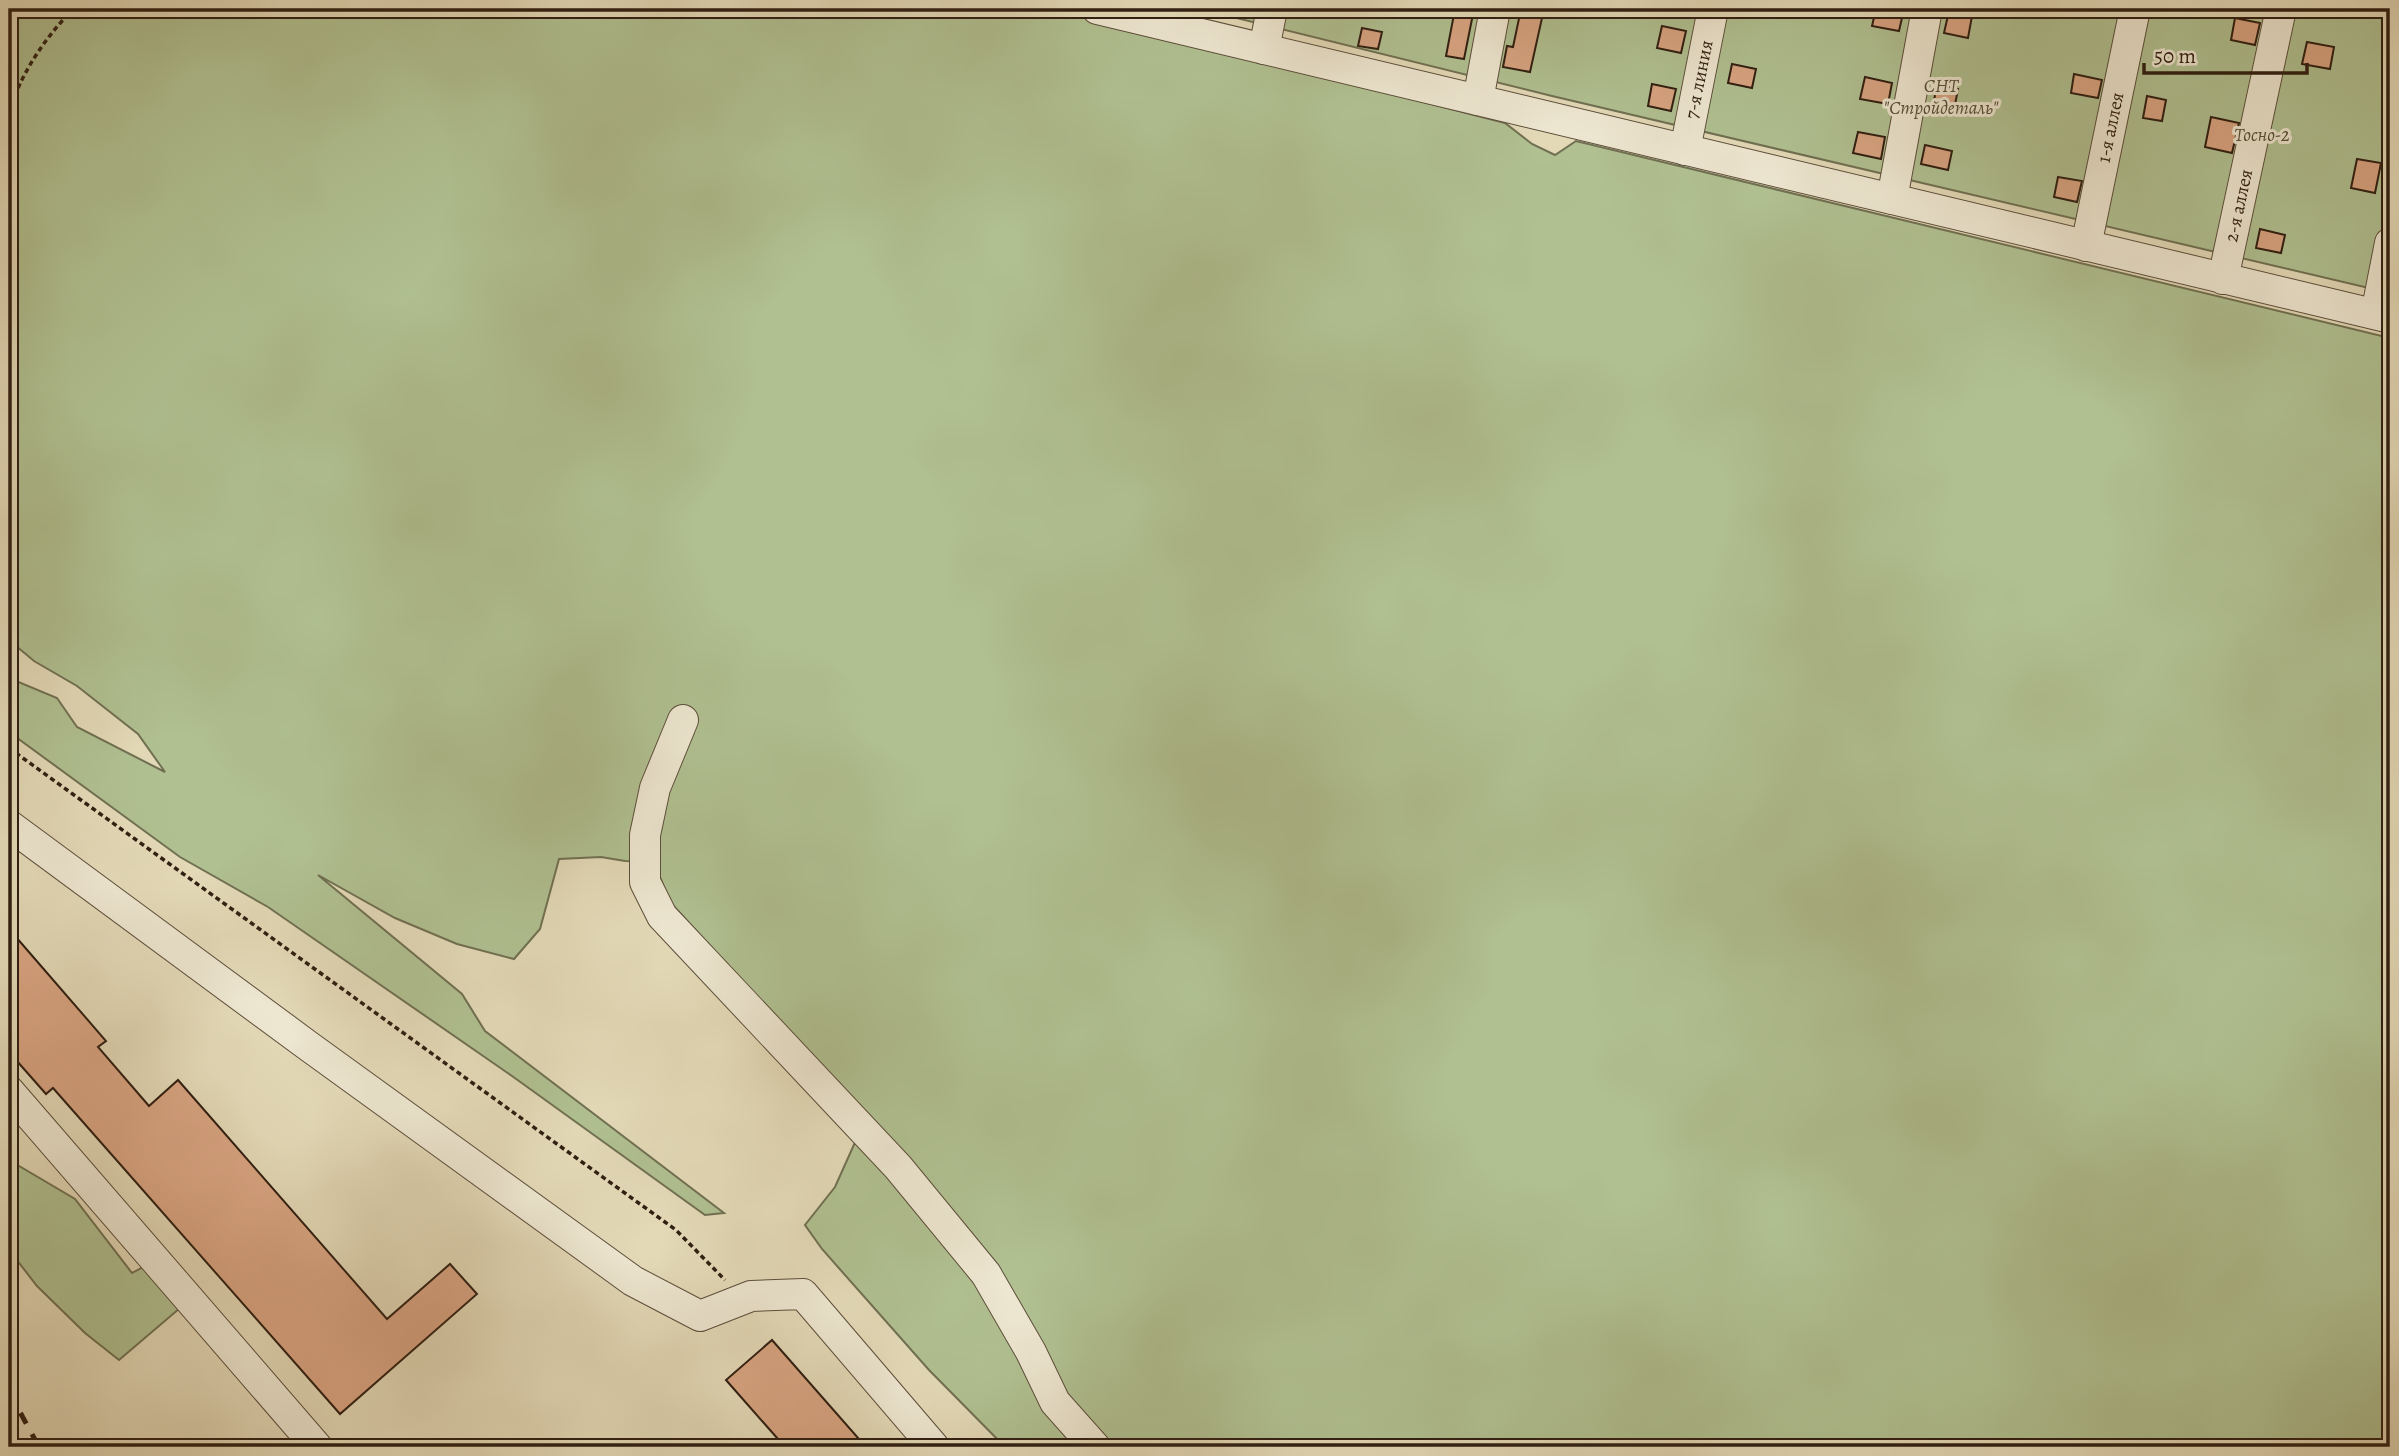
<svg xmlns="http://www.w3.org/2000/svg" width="2399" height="1456" font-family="Alegreya,serif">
<rect width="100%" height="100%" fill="#e3d9b7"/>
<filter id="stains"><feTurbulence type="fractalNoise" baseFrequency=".00286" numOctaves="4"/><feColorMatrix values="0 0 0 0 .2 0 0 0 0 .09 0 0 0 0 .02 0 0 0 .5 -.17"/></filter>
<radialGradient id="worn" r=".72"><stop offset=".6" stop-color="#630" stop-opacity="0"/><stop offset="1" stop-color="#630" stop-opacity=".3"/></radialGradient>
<path fill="#b0c091" stroke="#707052" stroke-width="2" d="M9,9H1064L1505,123L1532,144L1555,155L1576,141L2390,338V1447H1005L929,1370L822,1249L805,1225L835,1187L866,1118L670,902L654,862L625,861L601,857L559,859L540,929L514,959L457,944L395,918L318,875L462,994L485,1031L724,1213L705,1215L512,1076L268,907L180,857L9,732V678L57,698L77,727L165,772L138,734L77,686L34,661L9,640Z
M1200,9H2390V293L1552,96Z
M9,1160L75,1199L132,1273L160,1258L193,1297L119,1360L85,1333L37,1286L9,1250Z"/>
<path fill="#d8a482" stroke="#301f12" stroke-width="2" d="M1455,9H1474L1464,59L1446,56Z
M1521,9H1544L1530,72L1503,67L1507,46L1513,47Z
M1876,9H1904L1899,31L1872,26Z
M1949,11L1972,16L1968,38L1944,33Z
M2235,18L2260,23L2255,45L2231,40Z
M1662,26L1686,31L1681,53L1657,48Z
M1362,28L1382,32L1378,49L1358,46Z
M2307,42L2334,47L2330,69L2302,64Z
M1732,64L1756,69L1752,88L1728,83Z
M2074,74L2102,80L2098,98L2071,93Z
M1865,77L1892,83L1888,104L1860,99Z
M1652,84L1676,89L1671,111L1648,106Z
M1937,85L1958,89L1954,110L1933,106Z
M2147,96L2166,100L2162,121L2143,118Z
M2211,117L2239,123L2232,153L2205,147Z
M1858,132L1885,137L1881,159L1853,153Z
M1925,145L1952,151L1948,170L1921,164Z
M2357,159L2381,163L2375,193L2351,188Z
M2058,177L2082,181L2077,202L2054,197Z
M2260,229L2285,235L2281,253L2256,248Z
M9,929L106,1041L98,1047L149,1106L178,1080L387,1319L450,1264L477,1294L340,1414L53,1088L46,1094L9,1052Z
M772,1340L866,1447H785L726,1380Z"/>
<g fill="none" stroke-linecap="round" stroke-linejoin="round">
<defs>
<g id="minor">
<path d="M1097,9L2390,318"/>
<path d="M1264,49L1272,9"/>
<path d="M1478,100L1495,9"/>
<path id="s1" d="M1685,150L1713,9"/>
<path d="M1892,199L1927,9"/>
<path id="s2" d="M2086,246L2135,9"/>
<path id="s3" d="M2223,279L2281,9"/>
<path d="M2376,314L2390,243"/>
<path d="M683,720L655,788L645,835V882L662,916L898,1167L986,1274L1031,1352L1055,1402L1095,1447"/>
<path d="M9,825L307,1045L633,1281L700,1316L751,1296L803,1294L934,1447"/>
<path d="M9,1091L317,1447"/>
</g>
</defs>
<use href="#minor" stroke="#5d4e3b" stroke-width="32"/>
<path stroke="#301f12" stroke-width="3.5" stroke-dasharray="5 3.5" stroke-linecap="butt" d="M9,112C21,73 45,38 73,9
M9,748L676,1230L725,1280"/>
<use href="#minor" stroke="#ede6d0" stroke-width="30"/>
<path stroke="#301f12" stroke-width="5" stroke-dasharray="12 12" stroke-linecap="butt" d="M9,1392L39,1447"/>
</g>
<g text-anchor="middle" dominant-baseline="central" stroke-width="6" stroke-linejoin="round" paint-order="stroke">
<g font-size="19" fill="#301f12" stroke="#ede6d0">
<text stroke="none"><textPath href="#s1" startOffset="72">7-я линия</textPath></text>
<text stroke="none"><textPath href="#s2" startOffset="121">1-я аллея</textPath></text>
<text stroke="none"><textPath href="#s3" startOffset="75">2-я аллея</textPath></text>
</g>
<g font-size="19" font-style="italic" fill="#564f38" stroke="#ede6d0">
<text x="1941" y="86">СНТ<tspan x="1941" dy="22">"Стройдеталь"</tspan></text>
<text x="2262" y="135">Тосно-2</text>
</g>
</g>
<rect width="2399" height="1456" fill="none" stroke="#e3d9b7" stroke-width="35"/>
<rect x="10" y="10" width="2378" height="1435" fill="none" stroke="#301f12" stroke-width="3.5"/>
<rect x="18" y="18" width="2364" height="1421" fill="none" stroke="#301f12" stroke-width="2"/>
<path d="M2144 63v10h163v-10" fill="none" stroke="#301f12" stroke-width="3.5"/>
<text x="2154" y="63" font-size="21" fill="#301f12" stroke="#ede6d0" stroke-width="5" paint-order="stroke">50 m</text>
<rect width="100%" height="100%" filter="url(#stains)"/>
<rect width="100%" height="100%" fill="url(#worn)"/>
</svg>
